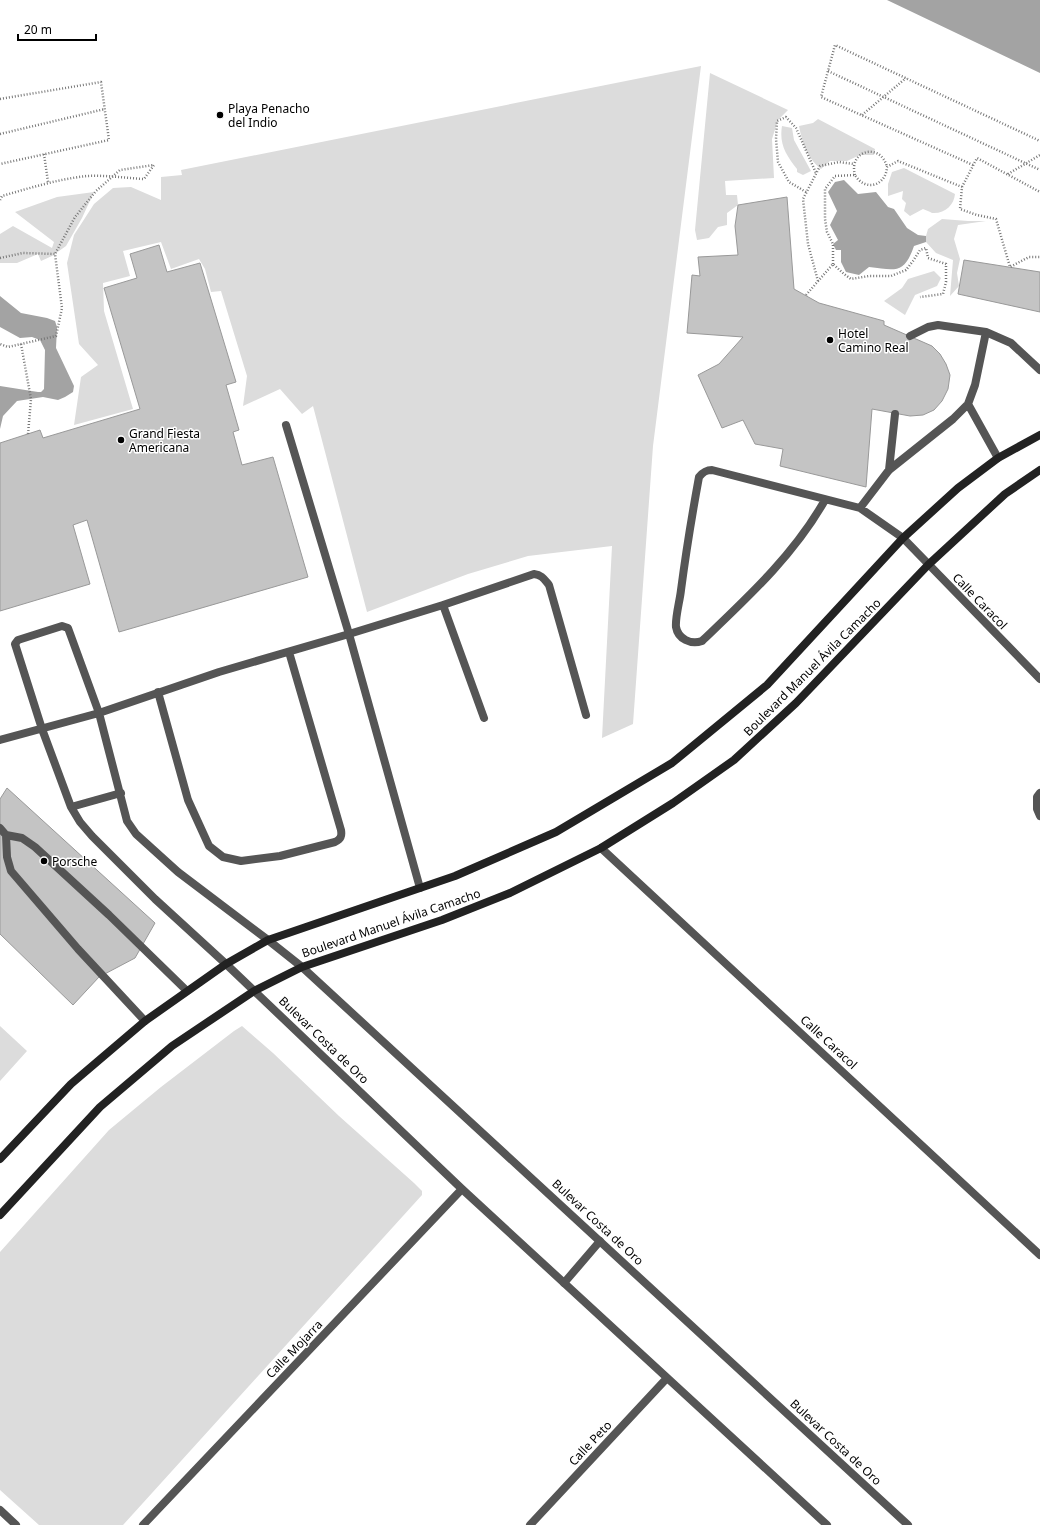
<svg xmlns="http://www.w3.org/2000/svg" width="1040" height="1525" font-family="'Noto Sans',sans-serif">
<rect width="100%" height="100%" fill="#fff"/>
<path fill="#dcdcdc" d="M701,66L653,446L633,724L602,738L612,546L528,556L468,574L367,612L313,406L302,414L280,389L243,406L247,376L221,291L211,292L205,269L199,259L171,269L161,242L123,251L130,276L103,283L104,311L133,409L74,425L81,377L98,365L79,344L67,263L74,235L94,204L113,188L131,187L161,200V177L182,175L181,170Z
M710,73L788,110L778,120L772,139L774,178L725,181L726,195H737L738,205L727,213V225L718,227L709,238L697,240L695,230Z
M818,119L875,149L874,155H860L847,161H830L821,169C807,158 802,142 799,126L813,123Z
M782,126L792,128L794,140L811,171L803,175L797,172V169C786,155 779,144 782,126Z
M904,168L955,194C954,205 945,214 932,213C930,212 926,210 923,209L910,216L904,211L906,203L902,199L903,191L888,196V184L892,172Z
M94,192L82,218L66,246L52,256L41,261L38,254L17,263H0V234L13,226L52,248L54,242L15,212L57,197Z
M942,219L968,221H986L958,225L954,239L960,259L957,273L959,286L950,296L953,260L936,253L926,242V236L928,229Z
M934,271L941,278L937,286L915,295L905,315L884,301L902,288L908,279Z
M0,1026L27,1051L0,1081Z
M242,1026L273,1053L339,1116L414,1183L422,1191V1195L123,1525H39L0,1490V1252L109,1130L161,1087L234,1031Z"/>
<path fill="#a3a3a3" d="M887,0H1040V73Z
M844,180L858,194L876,192L888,207L894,209L907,228L918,235L926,236V242L914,246C904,275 895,270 869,267L859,275L846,272L841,262V250H836L833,244L838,240L830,225L837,211L828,192L835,182Z
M0,296L21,313L47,318L55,321L57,327L56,348L74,386L73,392L65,397L58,400L43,397L17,401L3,416L0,429V386L38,392H41L44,389L45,350L40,340L32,337L20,338L0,327Z"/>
<path fill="#c4c4c4" stroke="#999" d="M787,197L794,289L819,303L884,321V325L932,346L940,354L946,364L950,375L948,389L942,401L934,410L923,415L910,416L872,409L866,487L780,466L783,449L755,444L743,420L722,428L698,375L719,364L743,337L687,333L692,275L700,276L698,257L738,255L735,226L738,205Z
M159,245L167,272L200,263L236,382L226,385L239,430L233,432L242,465L273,457L308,577L119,632L87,520L73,525L90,584L0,611V443L40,430L43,438L140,409L104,288L137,278L130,254Z
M964,260L1040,272V312L958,294Z
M7,788L155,923L135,958L99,977L73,1005L0,934V799Z"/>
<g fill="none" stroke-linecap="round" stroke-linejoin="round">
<path stroke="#777" stroke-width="2.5" stroke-dasharray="1 2" stroke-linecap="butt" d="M828,71L1040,170
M0,99L101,82L109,140L0,164
M862,115L906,78
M0,134L105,109
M44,154L48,182
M973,165L821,97L835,45L1040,141
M1008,174L1040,155
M855,175C848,150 881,142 887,167
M962,187L977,158L1040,192
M806,192L789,182L778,162L776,139L777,121L786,117L796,128L816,173
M0,200L2,196C30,188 58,179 87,176C106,175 125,178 144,179L154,165L120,170L96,191L75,217L55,254
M0,258L23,253L55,254L62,308L56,336L8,347L0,344
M833,264V244L827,232L825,219V189L835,176L855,175C865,192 886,186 887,167L898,161L962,187L960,209L977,215L996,219L1010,267L1029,257H1040
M818,281L808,244L803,199L820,166L839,162L854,164
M806,295L833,264L844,274L851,279L869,276H891L906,270L913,261L920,250L926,248L928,258L946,264V282L943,294L920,297
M21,344L31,399L28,434"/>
<path stroke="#555" stroke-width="8" d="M910,336L928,327L938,325L986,332L1011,343L1040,370
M968,404L998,458
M286,425L349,634L443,605
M889,470L895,414
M825,500C794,555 747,598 702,641C691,645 678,639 676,627C675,618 680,600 681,590C686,552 692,515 699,477C703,472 706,470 712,470L860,508L889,470L953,419L968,404L975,385L986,332
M860,508L903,538
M158,692L188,800L209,846L223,857L241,861L280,856L335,842C341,839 342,836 341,830L289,652
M484,718L443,605L534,574C542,575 544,579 549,585L586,715
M0,740L99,713L219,672L349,634L420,888
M71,807L121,793
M0,828L6,835L22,838L35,847L109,915L187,991
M6,835L7,857L11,871L78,949L145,1021
M226,964L155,899L92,836L80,822L71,807L42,729L15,644L18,640L62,626L68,628L99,713L127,821L136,834L178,872L268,940"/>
<path stroke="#555" stroke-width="8" d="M903,538L1040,679
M1040,793L1037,797V809L1040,816
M601,848L1040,1255
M268,940L302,967L908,1525
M226,964L462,1189L827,1525
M0,1510L16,1525
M143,1525L462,1189
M530,1525L667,1378"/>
<path stroke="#555" stroke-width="8" d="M564,1283L600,1241"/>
<path stroke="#222" stroke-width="8" d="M0,1159L71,1084L145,1021L226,964L268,940L455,876L556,832L672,763L767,685L903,538L958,488L998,458L1040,435
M0,1215L100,1107L172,1046L254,991L302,967L442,920L510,893L601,848L673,803L734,760L796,703L928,565L1005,494L1040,470"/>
</g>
<g fill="#000" stroke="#fff" stroke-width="1.5">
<circle cx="220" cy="115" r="4"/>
<circle cx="830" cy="340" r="4"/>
<circle cx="121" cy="440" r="4"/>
<circle cx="44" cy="861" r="4"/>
</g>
<g text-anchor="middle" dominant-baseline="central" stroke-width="3" stroke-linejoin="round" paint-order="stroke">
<g font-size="12" fill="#000" stroke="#fff" text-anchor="start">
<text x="228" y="108">Playa Penacho<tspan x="228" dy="14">del Indio</tspan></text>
<text x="838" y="333">Hotel<tspan x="838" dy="14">Camino Real</tspan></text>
<text x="129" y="433">Grand Fiesta<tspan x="129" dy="14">Americana</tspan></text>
<text x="52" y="861">Porsche</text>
</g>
<g font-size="12" fill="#000" stroke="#fff">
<text transform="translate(980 601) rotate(46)">Calle Caracol</text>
<text transform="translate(812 667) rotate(-45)">Boulevard Manuel Ávila Camacho</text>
<text transform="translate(391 923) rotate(-19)">Boulevard Manuel Ávila Camacho</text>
<text transform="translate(324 1040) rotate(44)">Bulevar Costa de Oro</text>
<text transform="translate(829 1042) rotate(43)">Calle Caracol</text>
<text transform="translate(598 1222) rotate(43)">Bulevar Costa de Oro</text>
<text transform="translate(294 1349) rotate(-46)">Calle Mojarra</text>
<text transform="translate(836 1442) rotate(43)">Bulevar Costa de Oro</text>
<text transform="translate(590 1443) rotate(-47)">Calle Peto</text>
</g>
</g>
<path d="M18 34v6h78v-6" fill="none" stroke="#000000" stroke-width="2"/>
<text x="24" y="34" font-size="12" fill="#000000" stroke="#ffffff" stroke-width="3" paint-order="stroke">20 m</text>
</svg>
